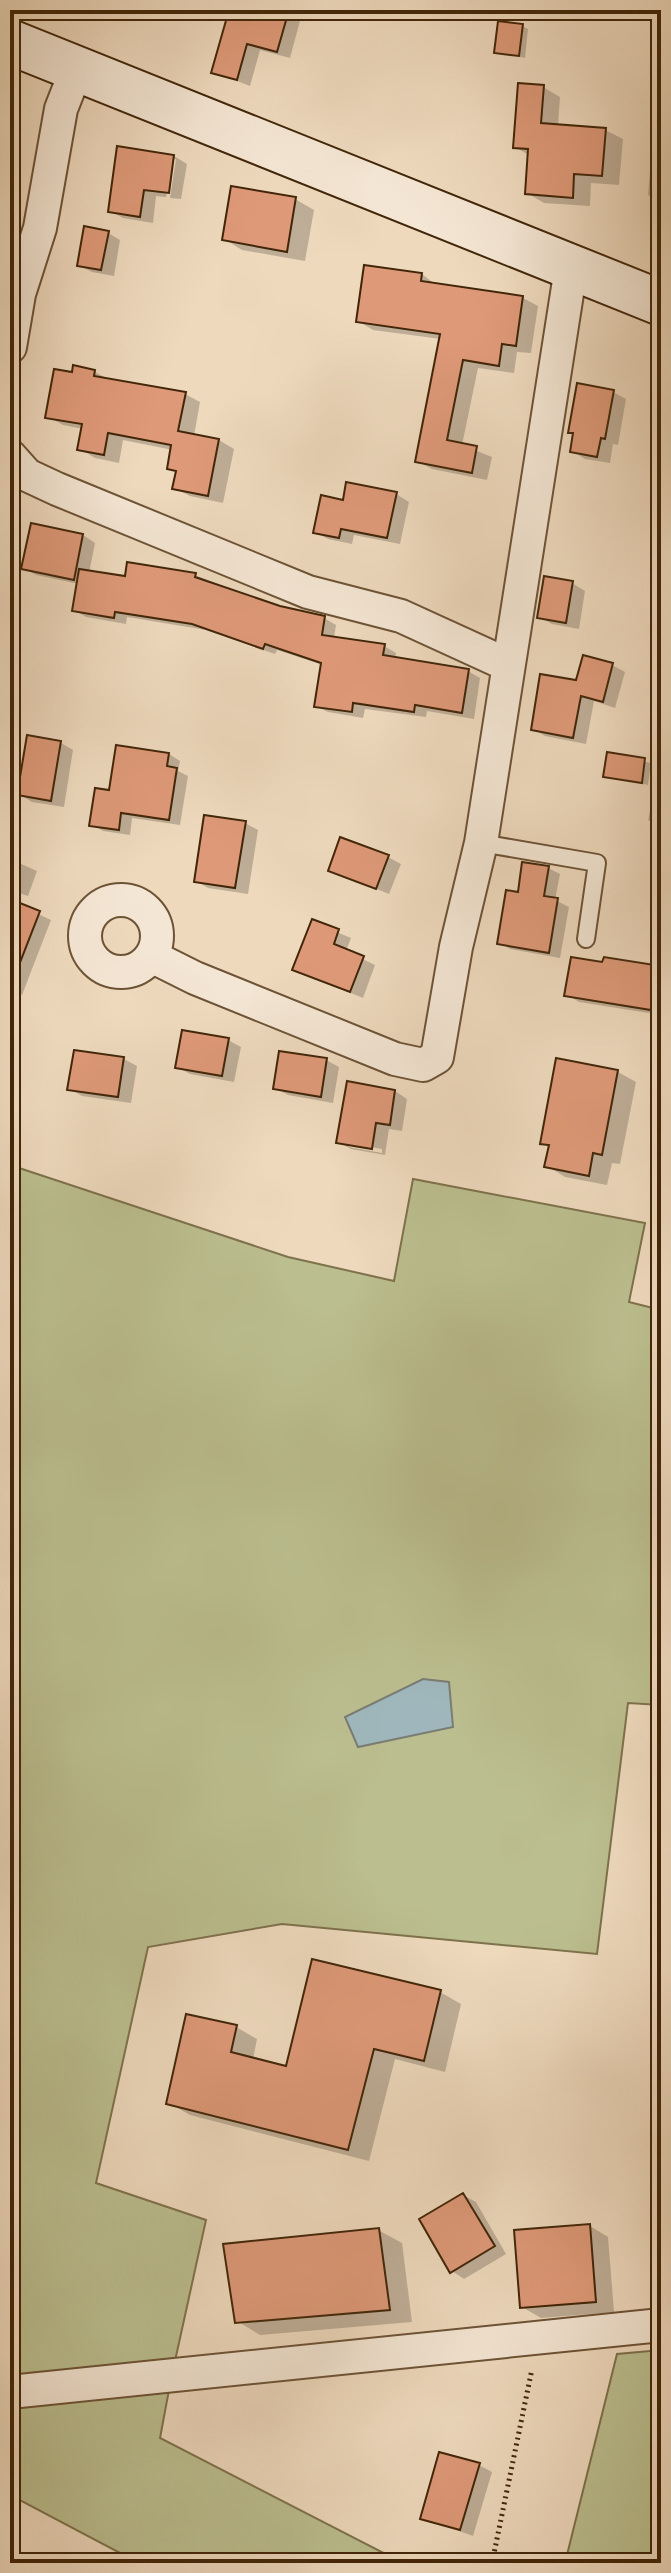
<svg xmlns="http://www.w3.org/2000/svg" width="671" height="2573" font-family="'Libre Bodoni',serif">
<rect width="100%" height="100%" fill="#eed9bd"/>
<filter id="stains"><feTurbulence type="fractalNoise" baseFrequency=".0025" numOctaves="4"/><feColorMatrix values="0 0 0 0 .2 0 0 0 0 .09 0 0 0 0 .02 0 0 0 .5 -.17"/></filter>
<radialGradient id="worn" r=".72"><stop offset=".6" stop-color="#630" stop-opacity="0"/><stop offset="1" stop-color="#630" stop-opacity=".3"/></radialGradient>
<path fill="#bbbe8f" stroke="#7e724c" stroke-width="2" d="M10,1165L288,1257L394,1281L413,1179L645,1223L629,1302L661,1310V1705L628,1703L597,1954L282,1924L148,1947L96,2183L206,2220L175,2361L10,2380Z
M661,2350V2563H565L617,2354Z
M169,2390L160,2438L403,2563H139L10,2495V2401Z"/>
<path fill="#9fb7bc" stroke="#7a7d74" stroke-width="2" d="M423,1679L449,1682L453,1727L358,1747L345,1717Z"/>
<path fill="#0003" fill-rule="evenodd" d="M103,10H128L126,17Z
M231,10H303L290,58L260,50L250,86L214,72Z
M661,21V44L658,42Z
M522,26L528,29L525,58L496,52Z
M543,87L560,97L558,126L605,130L623,139L619,185L591,183L590,206L544,203L527,193L529,155L515,147Z
M652,147L661,148V203L648,195Z
M119,149L174,156L187,164L181,199L170,198L176,159H172L166,197L156,196L153,223L123,218L110,211Z
M295,199L314,210L305,261L242,250L224,239Z
M108,233L120,240L114,276L92,272L79,265Z
M422,274L436,285L523,298L538,306L531,353L517,352L514,373L478,368L462,445L492,457L487,480L432,469L417,461L441,339L373,330L358,321Z
M95,372L110,380L185,394L200,402L194,436L219,440L234,449L223,503L190,496L174,488L177,473L169,468L173,450L123,440L119,463L95,458L80,449L83,429L63,425L47,416L73,374Z
M613,392L626,399L618,445L613,444L610,463L585,459L572,451L575,434L570,432Z
M396,494L409,502L400,544L354,535L352,544L328,539L315,532L344,502Z
M83,535L95,543L89,573L127,579L195,575L279,608L324,618L336,625L334,638L384,646L396,653L395,659L468,671L480,678L474,719L427,711L426,717L365,709L363,718L328,712L316,706L323,665L277,650L275,654L206,630L127,617L126,624L86,617L74,610L79,584L36,575L23,568Z
M572,583L585,591L579,629L552,624L539,617Z
M612,665L625,672L615,708L594,701L586,744L545,736L533,729L577,682Z
M61,743L73,750L64,807L32,802L19,794Z
M118,747L169,754L180,761L178,771L188,776L180,825L132,818L130,835L103,831L91,824L111,792Z
M609,755L651,763L648,785L605,776Z
M656,781L661,782V828L648,820Z
M245,823L258,830L248,894L208,888L196,881Z
M388,857L401,864L389,894L330,870Z
M10,859L37,871L28,896L10,890Z
M548,868L560,874L555,900L569,907L560,958L510,949L499,943L519,894Z
M10,901L51,920L22,995L10,990Z
M313,922L351,938L346,951L375,965L363,998L295,970Z
M605,959L661,968V1015L579,1002L566,994L604,965Z
M228,1040L241,1047L234,1082L190,1074L177,1067Z
M75,1052L124,1059L137,1066L131,1103L82,1096L70,1089Z
M326,1060L339,1067L333,1103L288,1095L275,1088Z
M618,1072L636,1082L620,1164L612,1163L607,1185L565,1177L547,1166L550,1148L542,1143Z
M395,1091L407,1099L402,1131L389,1129L385,1155L351,1149L338,1142ZM349,1143L382,1149V1153L349,1147Z
M440,1992L461,2004L445,2072L395,2059L369,2161L190,2115L169,2103L236,2027L257,2039L253,2059L287,2068Z
M463,2195L476,2202L506,2254L464,2279L452,2271Z
M590,2226L608,2237L614,2312L541,2318L522,2307Z
M378,2230L402,2243L412,2322L260,2335L237,2321Z
M479,2465L492,2472L473,2536L423,2518Z"/>
<path fill="#de9978" stroke="#422609" stroke-width="2" d="M229,10H289L277,52L247,44L237,80L211,73Z
M498,21L523,24L519,56L494,53Z
M518,83L544,85L541,123L606,128L602,176L574,174L573,198L525,194L528,149L513,148Z
M117,146L174,155L169,193L144,190L140,217L108,212Z
M231,186L296,197L287,252L222,240Z
M84,226L109,231L101,270L77,266Z
M364,265L422,273L421,281L523,296L516,346L502,344L499,366L463,360L447,440L477,446L472,473L415,462L440,334L356,322Z
M73,365L95,370L94,376L186,392L178,431L219,439L208,496L172,489L176,471L167,469L171,445L108,433L104,455L77,450L82,424L45,418L54,369L72,372Z
M577,383L614,390L605,439L601,438L597,457L570,452L573,433H568Z
M346,482L397,492L387,538L341,529L339,538L313,533L321,495L343,500Z
M31,523L83,534L74,580L21,569Z
M127,562L196,573L195,577L280,606L325,616L322,635L385,644L383,655L469,669L462,713L415,705L414,712L353,703L352,712L314,707L321,663L265,644L263,649L192,624L115,612L114,618L72,611L79,569L125,576Z
M544,576L573,581L566,623L537,618Z
M583,655L613,663L603,702L581,696L573,738L531,730L540,674L576,680Z
M27,735L61,741L51,801L17,795Z
M116,745L169,753L167,766L177,768L169,820L121,813L119,830L89,826L95,788L109,790Z
M607,752L645,758L642,783L603,777Z
M204,815L246,821L235,888L194,882Z
M340,837L389,855L376,889L328,871Z
M522,862L549,866L544,896L558,898L549,953L497,944L506,890L518,892Z
M10,899L40,911L12,983H10Z
M312,919L339,929L334,944L364,956L350,992L292,970Z
M571,957L602,962L604,957L661,966L657,1011L564,996Z
M182,1030L229,1038L222,1076L175,1068Z
M74,1050L124,1057L118,1097L67,1090Z
M279,1051L327,1058L321,1097L273,1089Z
M556,1058L618,1070L602,1155L593,1153L589,1176L544,1167L549,1145L540,1144Z
M347,1081L395,1090L390,1125L376,1123L372,1149L336,1143Z
M312,1959L441,1990L424,2061L374,2049L348,2150L166,2104L186,2014L237,2025L231,2052L286,2066Z
M463,2193L495,2246L450,2273L419,2219Z
M590,2224L596,2302L520,2308L514,2230Z
M379,2228L390,2310L235,2323L223,2244Z
M439,2452L480,2463L460,2530L420,2519Z"/>
<g fill="none" stroke-linecap="round" stroke-linejoin="round">
<defs>
<path id="lane" d="M481,843L597,863L586,939"/>
<path id="street" d="M10,347L19,294L40,228L61,109L77,68
M10,456L27,475L57,489L308,592L401,616L508,665
M85 936a36 36 0 1 1 72 0a36 36 0 1 1-72 0Z
M151,956L195,978L395,1059L423,1065L437,1057L456,947L481,843L571,268
M10,2392L661,2325"/>
<path id="secondary" d="M10,42L661,303"/>
</defs>
<use href="#lane" stroke="#6d5336" stroke-width="20"/>
<use href="#street" stroke="#6d5336" stroke-width="36"/>
<use href="#secondary" stroke="#422609" stroke-width="48"/>
<path stroke="#422609" stroke-width="5" stroke-dasharray="2 4" stroke-linecap="butt" d="M492,2563L532,2369"/>
<use href="#lane" stroke="#f4e6d4" stroke-width="16"/>
<use href="#street" stroke="#f4e6d4" stroke-width="32"/>
<use href="#secondary" stroke="#f4e6d4" stroke-width="44"/>
</g>
<rect width="671" height="2573" fill="none" stroke="#eed9bd" stroke-width="40"/>
<rect x="12" y="12" width="647" height="2549" fill="none" stroke="#422609" stroke-width="4"/>
<rect x="20" y="20" width="631" height="2533" fill="none" stroke="#422609" stroke-width="2"/>
<rect width="100%" height="100%" filter="url(#stains)"/>
<rect width="100%" height="100%" fill="url(#worn)"/>
</svg>
